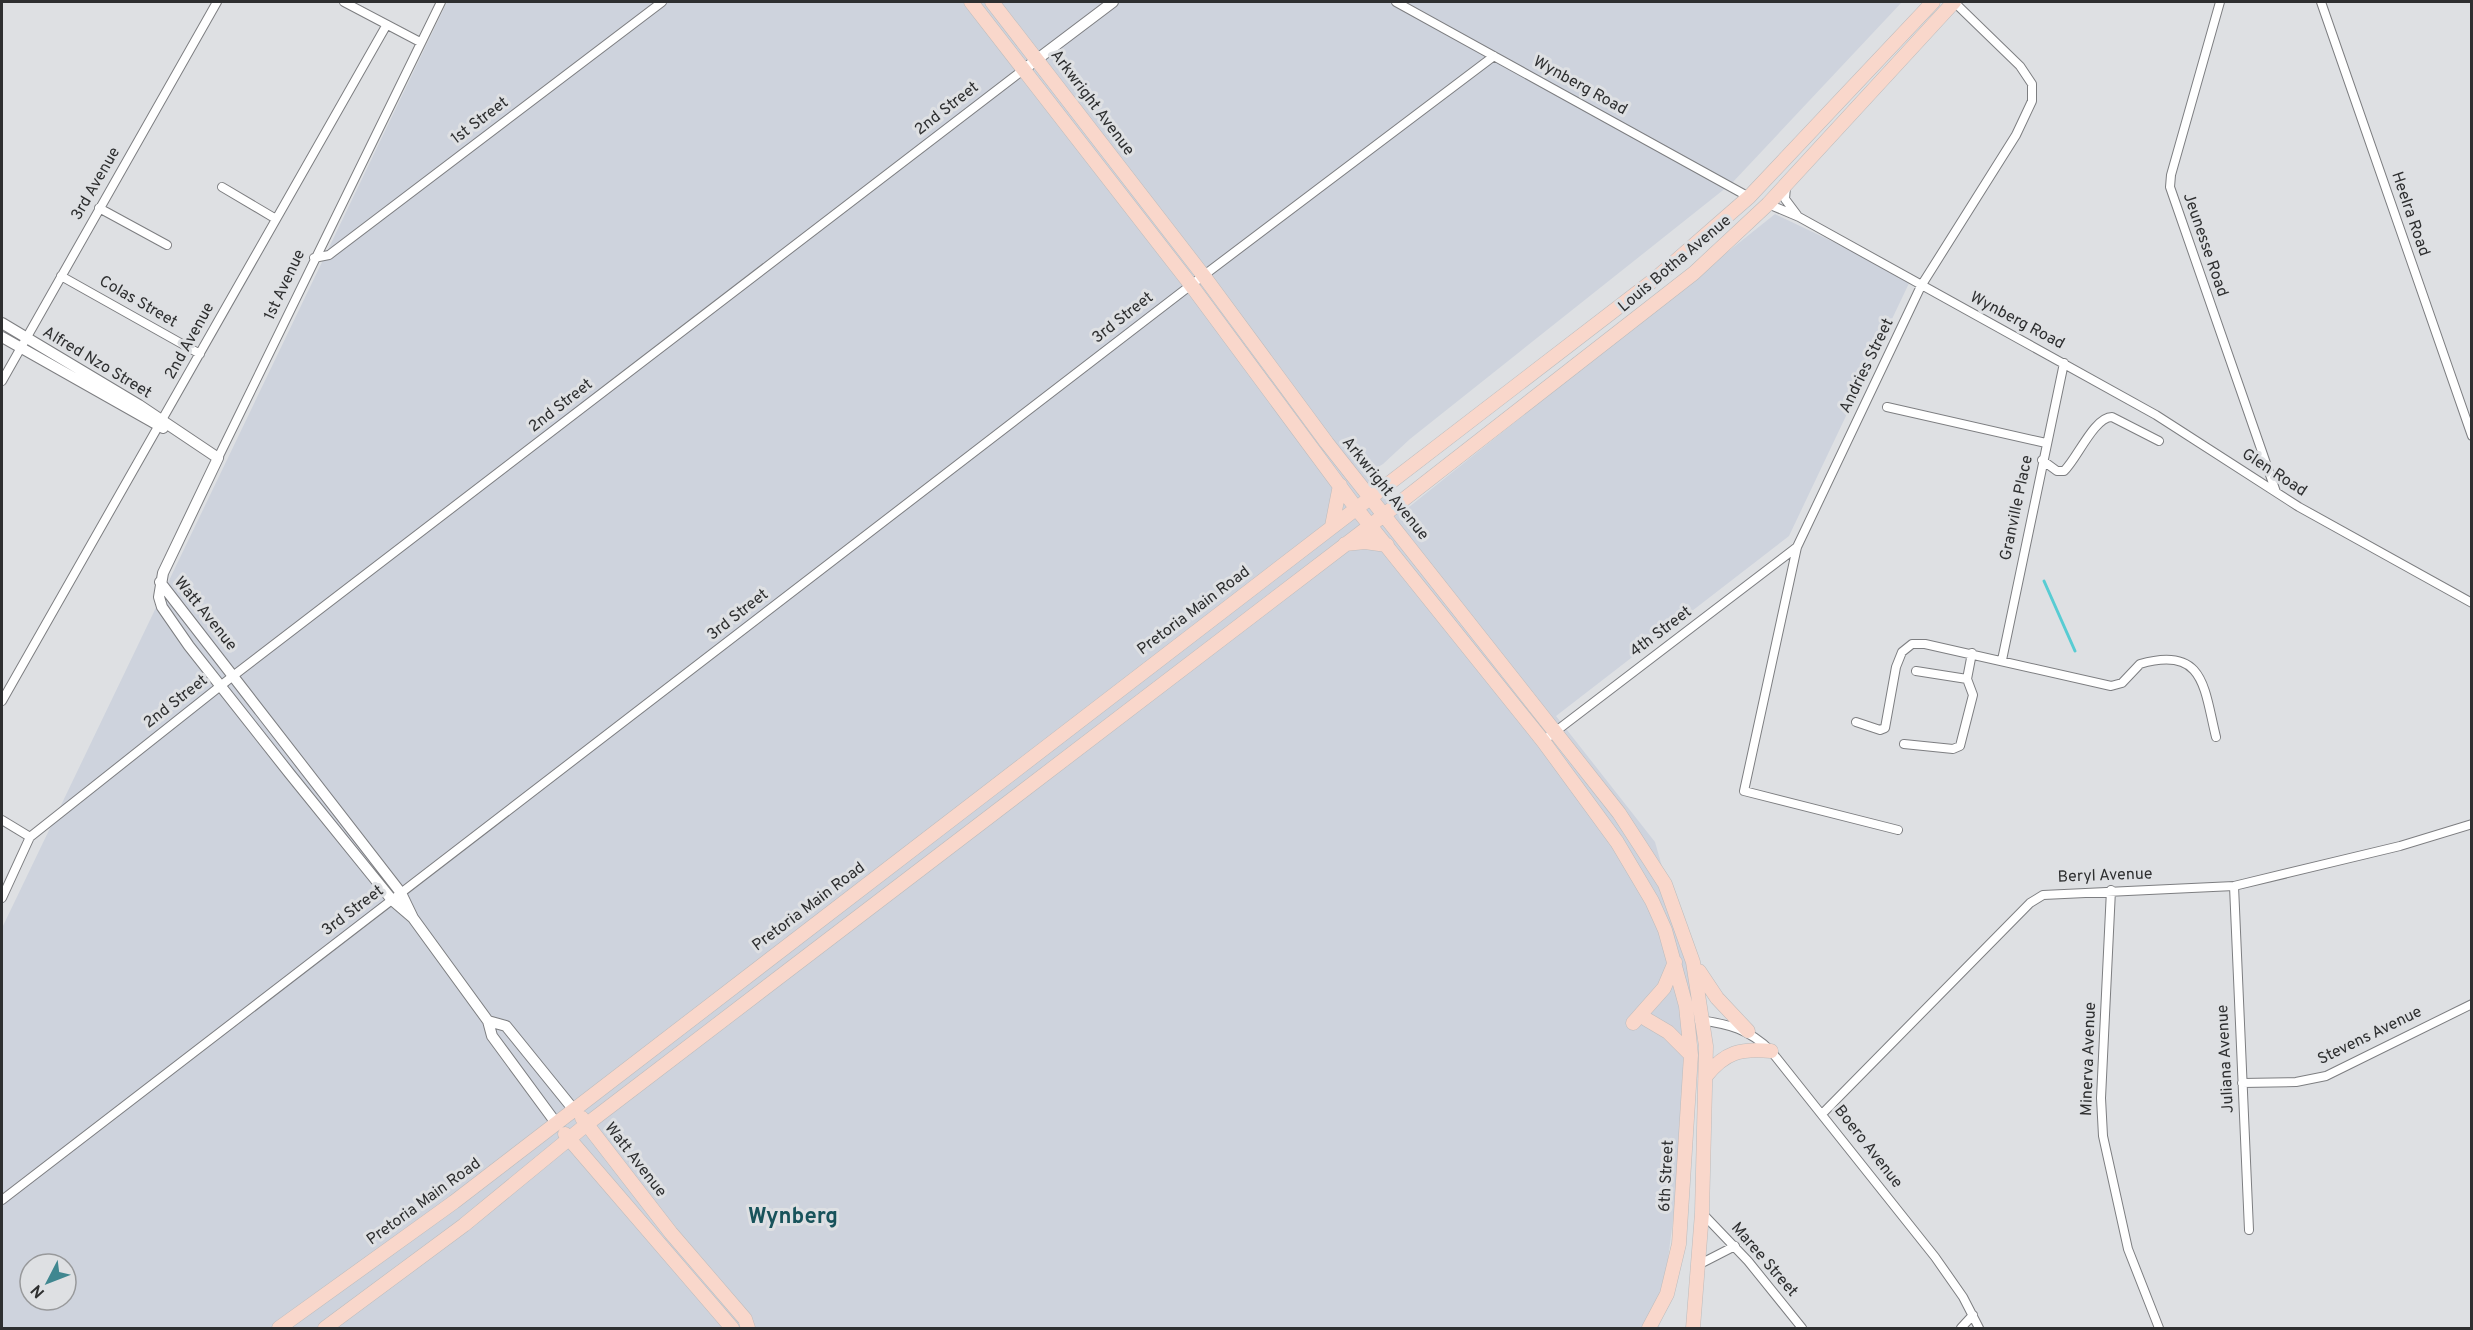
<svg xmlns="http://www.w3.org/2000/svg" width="2473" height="1330" font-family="Overpass,sans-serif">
<rect width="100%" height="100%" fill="#dee0e3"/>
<path fill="#ced3dd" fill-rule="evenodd" d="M447,2H1902L1732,183L1410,439L1383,464L1367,474L1399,515L1775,214L1911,279L1789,536L1556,716L1655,842L1701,1004L1659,1328H2V928ZM30,1264H66V1300H30Z"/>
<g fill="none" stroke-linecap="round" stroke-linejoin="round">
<path stroke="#58ccd3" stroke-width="3" d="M2044,581L2075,651"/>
<defs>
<path id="minor" d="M344,2L420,42
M1396,2L1749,197
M2220,2L2171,175L2170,187L2276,492
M2321,2L2472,436
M222,187L276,219
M1786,187L1785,199L1797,215
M1768,204L1799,217L2156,415L2299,507L2472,603
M99,208L167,245
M314,258L329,255L662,2
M61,276L200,354
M2,381L217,2
M1887,407L2046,443
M218,458L441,2
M2042,460L2057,471H2064C2077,459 2094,417 2112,417L2159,441
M2002,660L2064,363
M1916,671L1967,679
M2,701L386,26
M1856,722L1880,730L1885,728L1896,667L1902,652L1912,644H1925L2111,686L2122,683L2140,664C2205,645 2204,689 2216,737
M1543,741L1797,547
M1904,744L1953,749L1960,746L1973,695L1967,679L1972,653
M2,820L30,837
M1898,830L1744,791L1797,547L1921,286L2016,135L2032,101V84L2020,66L1954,2
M2234,886L2249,1230
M2111,890L2101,1098L2103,1136L2128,1249L2159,1328
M2,898L30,837L233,676L1023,70
M1699,1020C1729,1024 1749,1029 1771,1051L1935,1257L1963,1297L1979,1328
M2242,1083L2296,1082L2326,1076L2472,1004
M1823,1113L2030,903L2043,895L2234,886L2400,846L2472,824
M2,1200L1191,285L1494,56
M1702,1213L1748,1261L1802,1328
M1698,1265L1735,1246
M1961,1328L1973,1315"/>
<path id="tertiary" d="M1023,70L1113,2
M2,323L139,405L218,458L163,573L159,597L162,607L189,646L290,774L392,900L413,918
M2,337L163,428
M160,582L401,893L413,918L488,1021L492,1036L556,1123
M488,1021L506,1026L574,1110"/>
<path id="primary" d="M971,2L1191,285L1356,508L1543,741L1617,842L1652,901L1665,930L1686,1006L1691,1055L1679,1244L1667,1294L1649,1328
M992,2L1203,275L1327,443L1619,813L1665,884L1693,962L1706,1046L1702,1213L1693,1328
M1332,526L1340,485
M1345,544L1365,542L1387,545
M1699,971L1717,998L1748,1031
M1646,1019L1668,1032L1691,1055
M1633,1023L1664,988L1675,962
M1706,1076C1725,1052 1741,1048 1771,1051
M582,1118L671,1233L745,1319L748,1328
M565,1134L732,1328
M279,1328L454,1202L1655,279L1749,197L1933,2
M325,1328L464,1225L587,1124L1371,525L1694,273L1768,204L1954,2"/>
</defs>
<use href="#minor" stroke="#7d7e81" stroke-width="10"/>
<use href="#tertiary" stroke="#7d7e81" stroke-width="12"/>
<use href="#primary" stroke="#bcbcbd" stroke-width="15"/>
<use href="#minor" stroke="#fff" stroke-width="8"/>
<use href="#tertiary" stroke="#fff" stroke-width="10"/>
<use href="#primary" stroke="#f9d7cb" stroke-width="14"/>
</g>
<g text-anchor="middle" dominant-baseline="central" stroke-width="6" stroke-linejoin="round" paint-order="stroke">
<g font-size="16" fill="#2e2f30" stroke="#dee0e3">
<text transform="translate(1580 86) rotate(29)">Wynberg Road</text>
<text transform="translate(1092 103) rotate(53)">Arkwright Avenue</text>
<text transform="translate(947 109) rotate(-38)">2nd Street</text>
<text transform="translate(480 121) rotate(-37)">1st Street</text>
<text transform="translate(96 184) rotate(-60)">3rd Avenue</text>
<text transform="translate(2410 214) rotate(71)">Heelra Road</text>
<text transform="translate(2205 245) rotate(71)">Jeunesse Road</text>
<text transform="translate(1675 264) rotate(-40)">Louis Botha Avenue</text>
<text transform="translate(285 285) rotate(-65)">1st Avenue</text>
<text transform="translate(138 302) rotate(30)">Colas Street</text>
<text transform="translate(1123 318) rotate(-38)">3rd Street</text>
<text transform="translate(2017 321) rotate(28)">Wynberg Road</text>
<text transform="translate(190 341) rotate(-61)">2nd Avenue</text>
<text transform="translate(97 363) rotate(31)">Alfred Nzo Street</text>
<text transform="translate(1867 366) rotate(-64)">Andries Street</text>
<text transform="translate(561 406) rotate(-38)">2nd Street</text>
<text transform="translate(2274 473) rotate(33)">Glen Road</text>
<text transform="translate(1385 489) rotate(51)">Arkwright Avenue</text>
<text transform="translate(2017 508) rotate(-78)">Granville Place</text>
<text transform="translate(1194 611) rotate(-37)">Pretoria Main Road</text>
<text transform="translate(205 614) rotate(51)">Watt Avenue</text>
<text transform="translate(738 615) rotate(-38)">3rd Street</text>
<text transform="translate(1661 632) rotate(-37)">4th Street</text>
<text transform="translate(176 702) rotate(-38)">2nd Street</text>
<text transform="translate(2105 876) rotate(-2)">Beryl Avenue</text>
<text transform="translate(809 907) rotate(-37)">Pretoria Main Road</text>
<text transform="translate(353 911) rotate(-37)">3rd Street</text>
<text transform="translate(2370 1036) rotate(-26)">Stevens Avenue</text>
<text transform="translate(2089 1059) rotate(-88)">Minerva Avenue</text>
<text transform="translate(2226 1059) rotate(-93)">Juliana Avenue</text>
<text transform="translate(1868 1147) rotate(52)">Boero Avenue</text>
<text transform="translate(635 1160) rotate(52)">Watt Avenue</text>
<text transform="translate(1667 1176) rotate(-87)">6th Street</text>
<text transform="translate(424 1202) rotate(-36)">Pretoria Main Road</text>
<text transform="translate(1764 1260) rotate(49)">Maree Street</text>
</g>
<g font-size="22" font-weight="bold" fill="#18535b" stroke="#dee0e3">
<text x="793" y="1217">Wynberg</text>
</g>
</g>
<rect width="2473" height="1330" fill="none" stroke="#2e2f30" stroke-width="6"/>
<g transform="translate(48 1282) rotate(228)"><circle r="28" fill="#dee0e3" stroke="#98999b" stroke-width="1.5"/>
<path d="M0-4.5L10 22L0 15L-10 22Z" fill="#408790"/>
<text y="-9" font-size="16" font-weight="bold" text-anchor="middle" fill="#2e2f30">N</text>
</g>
</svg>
